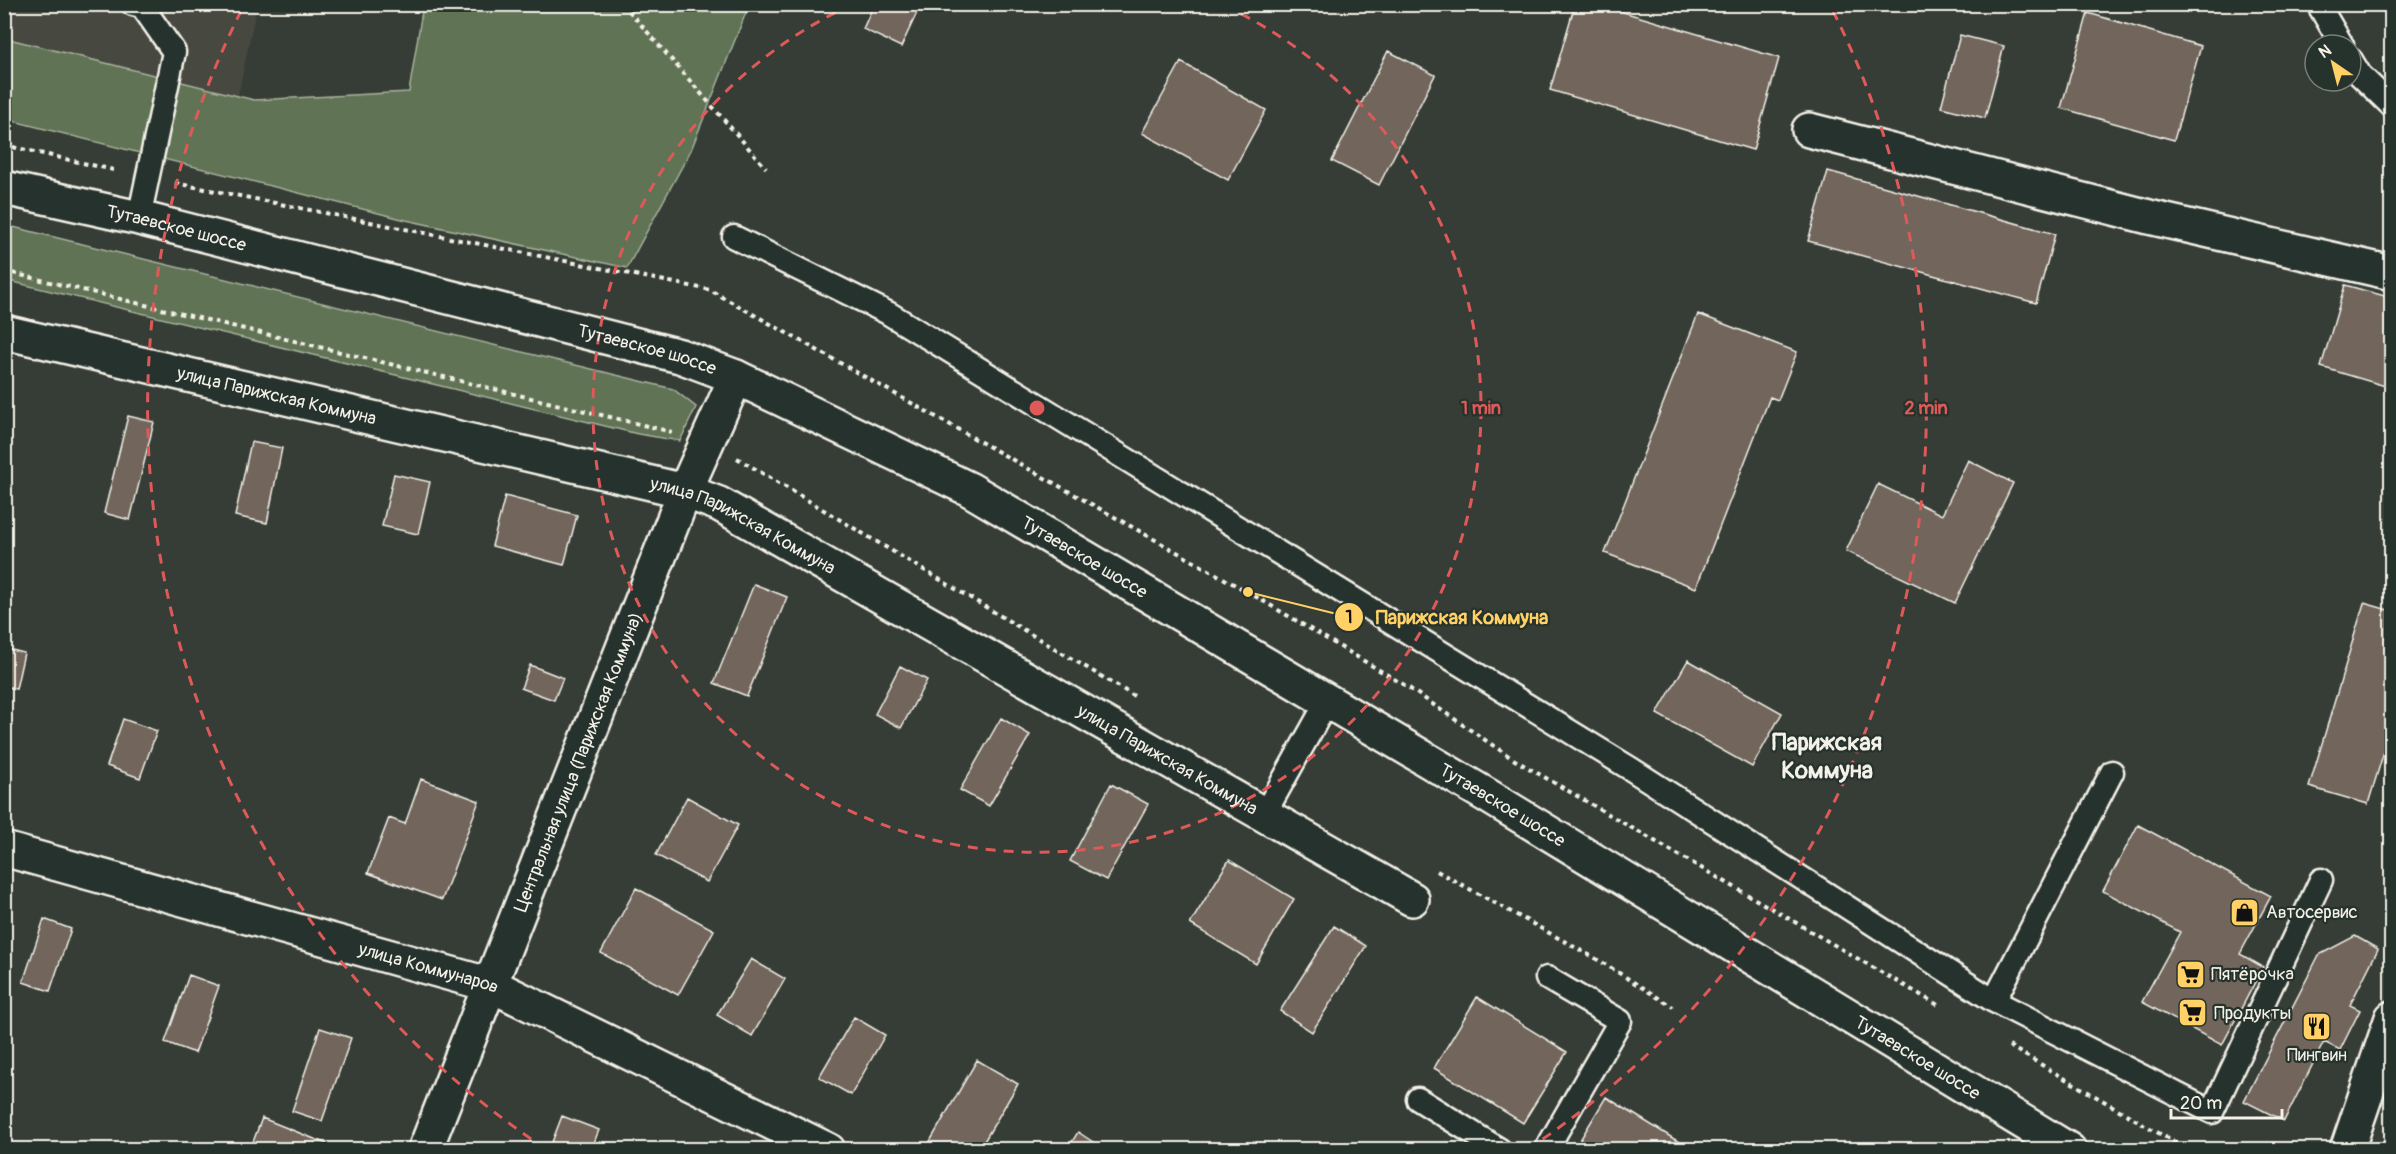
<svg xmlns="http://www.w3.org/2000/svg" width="2396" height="1154" font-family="Pangolin,sans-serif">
<rect width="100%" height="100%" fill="#353d36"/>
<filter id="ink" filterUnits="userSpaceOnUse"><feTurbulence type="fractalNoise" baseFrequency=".0167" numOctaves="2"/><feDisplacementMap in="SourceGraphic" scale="12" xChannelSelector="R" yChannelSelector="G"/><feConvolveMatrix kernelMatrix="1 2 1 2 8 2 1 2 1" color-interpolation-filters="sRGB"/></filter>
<g filter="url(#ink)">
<path fill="#474941" d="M5,5H257L236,105L5,53Z"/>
<path fill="#617355" stroke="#aab29e" stroke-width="1.5" d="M423,5H749L691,150L627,268L406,220L5,119V38L254,100L409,92Z
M5,225L673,389L696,407L680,441L638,434L5,280Z"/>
<path fill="#71655c" stroke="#f4f1e8" stroke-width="1.5" d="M874,4H921L901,47L863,29Z
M1575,4H1596L1779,58L1753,150L1550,90Z
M2088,13L2201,46L2174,140L2061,108Z
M1960,35L2004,46L1985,118L1941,107Z
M1388,51L1435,75L1379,185L1332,161Z
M1181,62L1266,110L1228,180L1142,133Z
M1828,171L2055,234L2036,303L1808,241Z
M2345,285L2392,298V388L2321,367Z
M1698,314L1797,352L1778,400L1770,397L1696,588L1605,553Z
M128,416L154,422L130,520L104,513Z
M251,442L282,448L267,523L235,516Z
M1968,460L2013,483L1955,603L1846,551L1878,484L1942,515Z
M394,474L430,482L418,534L382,526Z
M505,496L577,515L564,565L492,546Z
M754,584L787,597L747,696L714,683Z
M2364,603L2392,611V725L2368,804L2309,787Z
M4,648L24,653L16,689L4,686Z
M1688,660L1782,713L1752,767L1657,714Z
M530,665L563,678L554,700L521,688Z
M900,666L927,680L901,728L875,714Z
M1001,718L1030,735L989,806L960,790Z
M123,719L157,731L140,778L107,766Z
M421,779L479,801L442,900L368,873L389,818L405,824Z
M1111,784L1148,804L1106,880L1070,861Z
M687,797L738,825L707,882L656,855Z
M2138,825L2271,896L2240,954L2263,967L2222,1045L2142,1002L2180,932L2103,891Z
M1229,860L1294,899L1256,964L1190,924Z
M636,888L714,930L678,995L601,953Z
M44,919L71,929L50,991L23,982Z
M1334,926L1366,946L1312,1032L1280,1011Z
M2355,936L2378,949L2350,1005L2360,1010L2340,1050L2324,1042L2284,1121L2244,1101L2319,955Z
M751,959L785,979L752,1036L717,1015Z
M189,975L219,986L195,1053L165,1042Z
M1477,997L1567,1052L1523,1123L1434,1068Z
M854,1017L885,1035L851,1095L819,1077Z
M320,1028L351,1038L322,1121L292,1111Z
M977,1060L1018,1084L979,1150H925Z
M1606,1097L1692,1150H1574Z
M562,1116L599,1130L591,1150H549Z
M262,1118L327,1144L324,1150H250Z
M1078,1132L1105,1150H1067Z"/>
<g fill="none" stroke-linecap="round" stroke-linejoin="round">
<defs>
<path id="lane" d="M133,4L142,6L174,52L139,218
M2318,4L2342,45
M2351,60L2360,75L2392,106
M734,237L888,313L1631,769L1994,1001L2112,772
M1265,813L1328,700
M1994,1001L2212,1112L2321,880
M1418,1099L1500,1150
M1546,1150L1620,1021L1547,978"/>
<g id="street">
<path d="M1809,130L2149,217L2392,273"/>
<path id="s1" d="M4,332L685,491L719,504L1412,899"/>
<path id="s2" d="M4,849L491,985L828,1150"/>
<path id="s3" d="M425,1150L685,491L736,377"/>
<path d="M2347,1150L2392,1018"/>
</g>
<g id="primary">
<path id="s4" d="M4,188L139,218L680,356L736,377L969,489L1488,796L2069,1150"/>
</g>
</defs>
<use href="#lane" stroke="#f4f1e8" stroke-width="27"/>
<use href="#street" stroke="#f4f1e8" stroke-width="38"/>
<use href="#primary" stroke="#f4f1e8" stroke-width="38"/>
<path stroke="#f4f1e8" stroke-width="4" stroke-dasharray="4.5 4.5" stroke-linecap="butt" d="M623,4L766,168
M4,145L118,171
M175,183L710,290L1248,592L1406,686L1513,759L1938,1005
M4,271L672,432
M737,458L1134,696
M1437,871L1600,961L1673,1007
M2009,1046L2188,1150"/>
<use href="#lane" stroke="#26332d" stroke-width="22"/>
<use href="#street" stroke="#26332d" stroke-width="33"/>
<use href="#primary" stroke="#26332d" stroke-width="33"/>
</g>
</g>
<g fill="none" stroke="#de5a58" stroke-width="3" stroke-dasharray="10 8">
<path d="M1225 6A444 444 0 1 1 849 6"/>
<path d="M546 1149A889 889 0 0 1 241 11M1833 11A889 889 0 0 1 1528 1149"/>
</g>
<defs>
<symbol id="shop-square" viewBox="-11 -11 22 22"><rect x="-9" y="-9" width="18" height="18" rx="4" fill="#ffd166" stroke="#26332d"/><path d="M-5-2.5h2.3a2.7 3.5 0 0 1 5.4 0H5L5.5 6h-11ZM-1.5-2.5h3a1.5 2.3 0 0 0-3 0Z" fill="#111"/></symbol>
<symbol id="supermarket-square" viewBox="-11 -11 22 22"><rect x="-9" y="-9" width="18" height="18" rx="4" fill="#ffd166" stroke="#26332d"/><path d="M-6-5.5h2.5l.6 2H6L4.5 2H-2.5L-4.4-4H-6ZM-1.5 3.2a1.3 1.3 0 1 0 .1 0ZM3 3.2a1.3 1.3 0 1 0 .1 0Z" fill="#111"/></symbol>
<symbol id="restaurant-square" viewBox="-11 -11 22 22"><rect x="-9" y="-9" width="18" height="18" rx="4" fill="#ffd166" stroke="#26332d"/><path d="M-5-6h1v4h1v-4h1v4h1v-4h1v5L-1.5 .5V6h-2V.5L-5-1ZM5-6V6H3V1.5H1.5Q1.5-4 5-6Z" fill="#111"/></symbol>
</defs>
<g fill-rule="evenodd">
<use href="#shop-square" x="2228" y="896" width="33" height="33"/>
<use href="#supermarket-square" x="2174" y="958" width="33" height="33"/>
<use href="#supermarket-square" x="2176" y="996" width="33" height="33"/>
<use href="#restaurant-square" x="2300" y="1010" width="33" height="33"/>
</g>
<g text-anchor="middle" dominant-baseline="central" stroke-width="4.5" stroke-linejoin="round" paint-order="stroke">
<g font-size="18" fill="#f4f1e8" stroke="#26332d">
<text stroke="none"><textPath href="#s4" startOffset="177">Тутаевское шоссе</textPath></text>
<text stroke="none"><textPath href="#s4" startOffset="663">Тутаевское шоссе</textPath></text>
<text stroke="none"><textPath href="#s1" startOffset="280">улица Парижская Коммуна</textPath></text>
<text stroke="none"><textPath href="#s1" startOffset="766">улица Парижская Коммуна</textPath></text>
<text stroke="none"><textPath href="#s4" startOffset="1149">Тутаевское шоссе</textPath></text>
<text stroke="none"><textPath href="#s1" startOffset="1252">улица Парижская Коммуна</textPath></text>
<text stroke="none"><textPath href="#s3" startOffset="417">Центральная улица (Парижская Коммуна)</textPath></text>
<text stroke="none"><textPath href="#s4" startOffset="1635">Тутаевское шоссе</textPath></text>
<text stroke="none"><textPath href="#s2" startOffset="441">улица Коммунаров</textPath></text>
<text stroke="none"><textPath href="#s4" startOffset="2121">Тутаевское шоссе</textPath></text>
</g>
<g font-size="18" fill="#f4f1e8" stroke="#26332d" text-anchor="start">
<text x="2266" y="912">Автосервис</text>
<text x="2211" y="974">Пятёрочка</text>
<text x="2214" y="1013">Продукты</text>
<text x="2317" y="1055" text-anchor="middle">Пингвин</text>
</g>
<g font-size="24" font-weight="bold" fill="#f4f1e8" stroke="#26332d">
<text x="1827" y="742">Парижская<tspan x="1827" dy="28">Коммуна</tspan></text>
</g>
</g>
<circle cx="1037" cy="408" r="9" fill="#de5a58" stroke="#26332d" stroke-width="3"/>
<g font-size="18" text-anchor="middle" font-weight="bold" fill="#de5a58" stroke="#26332d" stroke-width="4.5" stroke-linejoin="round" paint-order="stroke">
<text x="1481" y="414">1 min</text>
<text x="1926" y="414">2 min</text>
</g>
<path fill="none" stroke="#ffd166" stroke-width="2" d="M1248 592L1349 617"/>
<g fill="#ffd166" stroke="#26332d" stroke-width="2">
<circle cx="1248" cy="592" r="6"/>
<circle cx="1349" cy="617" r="15"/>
</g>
<g font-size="18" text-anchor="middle" font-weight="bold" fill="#111">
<text x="1349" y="623">1</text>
</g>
<g font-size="20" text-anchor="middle" font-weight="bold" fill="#ffd166" stroke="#26332d" stroke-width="4.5" stroke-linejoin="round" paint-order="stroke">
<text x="1462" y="624">Парижская Коммуна</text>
</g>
<rect width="2396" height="1154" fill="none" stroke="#26332d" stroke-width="24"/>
<rect x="12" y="12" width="2372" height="1130" fill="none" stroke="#f4f1e8" stroke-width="2" filter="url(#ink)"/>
<g transform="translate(2333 63) rotate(325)"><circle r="28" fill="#26332d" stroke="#787f78" stroke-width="1.5"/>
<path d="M0-4.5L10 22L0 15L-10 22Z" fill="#ffd166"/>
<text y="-9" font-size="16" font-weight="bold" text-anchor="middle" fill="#f4f1e8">N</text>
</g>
<path d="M2171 1109v9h111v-9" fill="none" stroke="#f4f1e8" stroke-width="3"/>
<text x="2180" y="1109" font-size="18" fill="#f4f1e8" stroke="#26332d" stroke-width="4.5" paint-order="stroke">20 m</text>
</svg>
